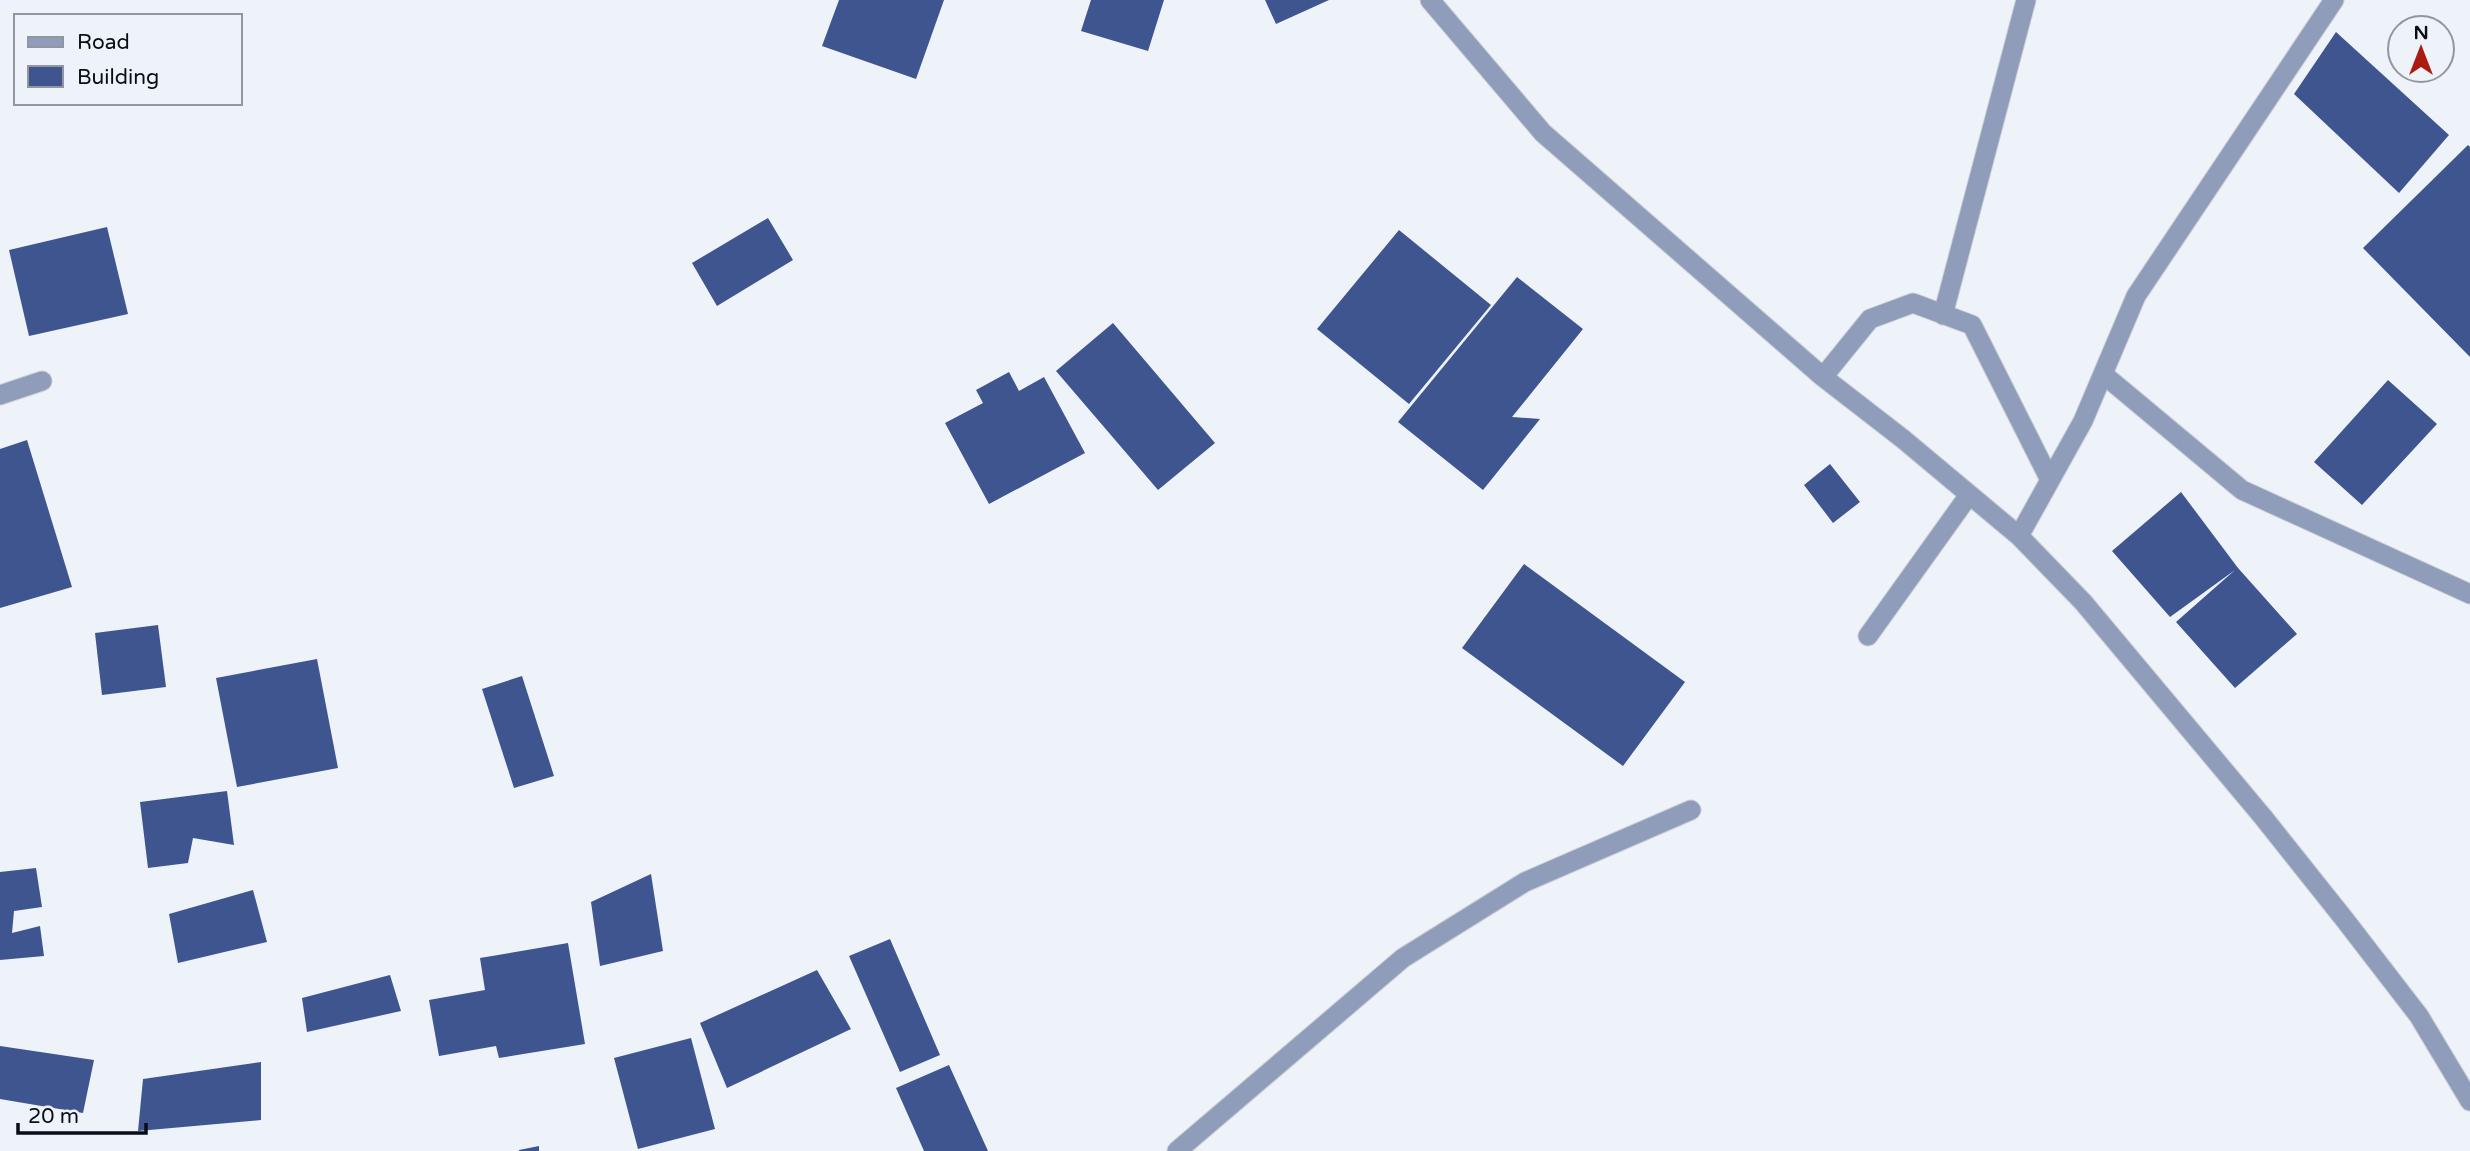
<svg xmlns="http://www.w3.org/2000/svg" width="2470" height="1151" font-family="'Varela Round',sans-serif">
<rect width="100%" height="100%" fill="#eef2f9"/>
<path fill="#3e558f" d="M839,0H944L916,79L822,46Z
M1091,0H1164L1148,51L1081,31Z
M1265,0H1329L1276,24Z
M2336,32L2449,135L2399,193L2294,94Z
M2468,145L2470,147V357L2363,248Z
M768,218L793,260L717,306L692,263Z
M107,227L128,314L29,336L9,250Z
M1399,230L1491,305L1409,404L1317,329Z
M1517,277L1583,329L1512,417L1540,419L1483,490L1398,422Z
M1113,323L1215,443L1158,490L1056,371Z
M1009,372L1019,391L1044,377L1085,453L989,504L945,423L983,403L976,390Z
M2388,380L2437,424L2362,505L2314,462Z
M27,440L72,587L0,608V449Z
M1830,464L1860,502L1833,523L1804,485Z
M2181,492L2238,568L2297,634L2235,688L2176,622L2235,570L2170,617L2112,551Z
M1524,564L1685,682L1623,766L1462,648Z
M158,625L166,687L102,695L95,633Z
M317,659L338,768L237,787L216,678Z
M522,676L554,776L514,788L482,689Z
M227,791L234,845L193,838L188,863L148,868L140,802Z
M36,868L42,907L14,911L12,933L40,926L44,956L0,960V872Z
M651,874L663,951L600,966L591,902Z
M253,890L267,942L178,963L169,914Z
M890,939L940,1055L900,1072L849,956Z
M568,943L585,1044L499,1058L496,1046L439,1056L429,1000L485,990L480,958Z
M817,970L851,1029L727,1088L700,1023Z
M390,975L401,1011L307,1032L302,998Z
M691,1038L715,1129L638,1149L614,1058Z
M0,1046L94,1060L83,1113L0,1099Z
M261,1062V1120L138,1131L143,1079Z
M949,1065L988,1151H924L896,1088Z
M539,1146V1151H519V1150Z"/>
<g fill="none" stroke-linecap="round" stroke-linejoin="round">
<defs>
<path id="minor" d="M1430,0L1543,133L1823,377L1903,439L2019,536L2083,602L2263,817L2345,920L2419,1016L2470,1101
M1943,315L2026,0
M2103,374L2242,490L2470,594
M1823,377L1870,319L1913,303L1972,325L2050,480
M0,395L42,381
M2019,536L2083,421L2136,296L2334,0
M1868,636L1969,495
M1177,1151L1403,958L1525,882L1691,810"/>
</defs>
<use href="#minor" stroke="#c9cdd5" stroke-width="21"/>
<use href="#minor" stroke="#909dba" stroke-width="19"/>
</g>
<rect x="14" y="14" width="228" height="91" fill="#eef2f9" stroke="#92969f" stroke-width="2"/>
<rect x="28" y="37" width="35" height="10" fill="#909dba" stroke="#92969f" stroke-width="2"/>
<text x="77" y="49" font-size="21" fill="#090d18">Road</text>
<rect x="28" y="66" width="35" height="21" fill="#3e558f" stroke="#92969f" stroke-width="2"/>
<text x="77" y="84" font-size="21" fill="#090d18">Building</text>
<g transform="translate(2421 49)"><circle r="33" fill="#eef2f9" stroke="#92969f" stroke-width="2"/>
<path d="M0-5L12 26L0 18L-12 26Z" fill="#ac1b13"/>
<text y="-10" font-size="19" font-weight="bold" text-anchor="middle" fill="#090d18">N</text>
</g>
<path d="M18 1123v10h128v-10" fill="none" stroke="#090d18" stroke-width="3.5"/>
<text x="28" y="1123" font-size="21" fill="#090d18" stroke="#eef2f9" stroke-width="5" paint-order="stroke">20 m</text>
</svg>
